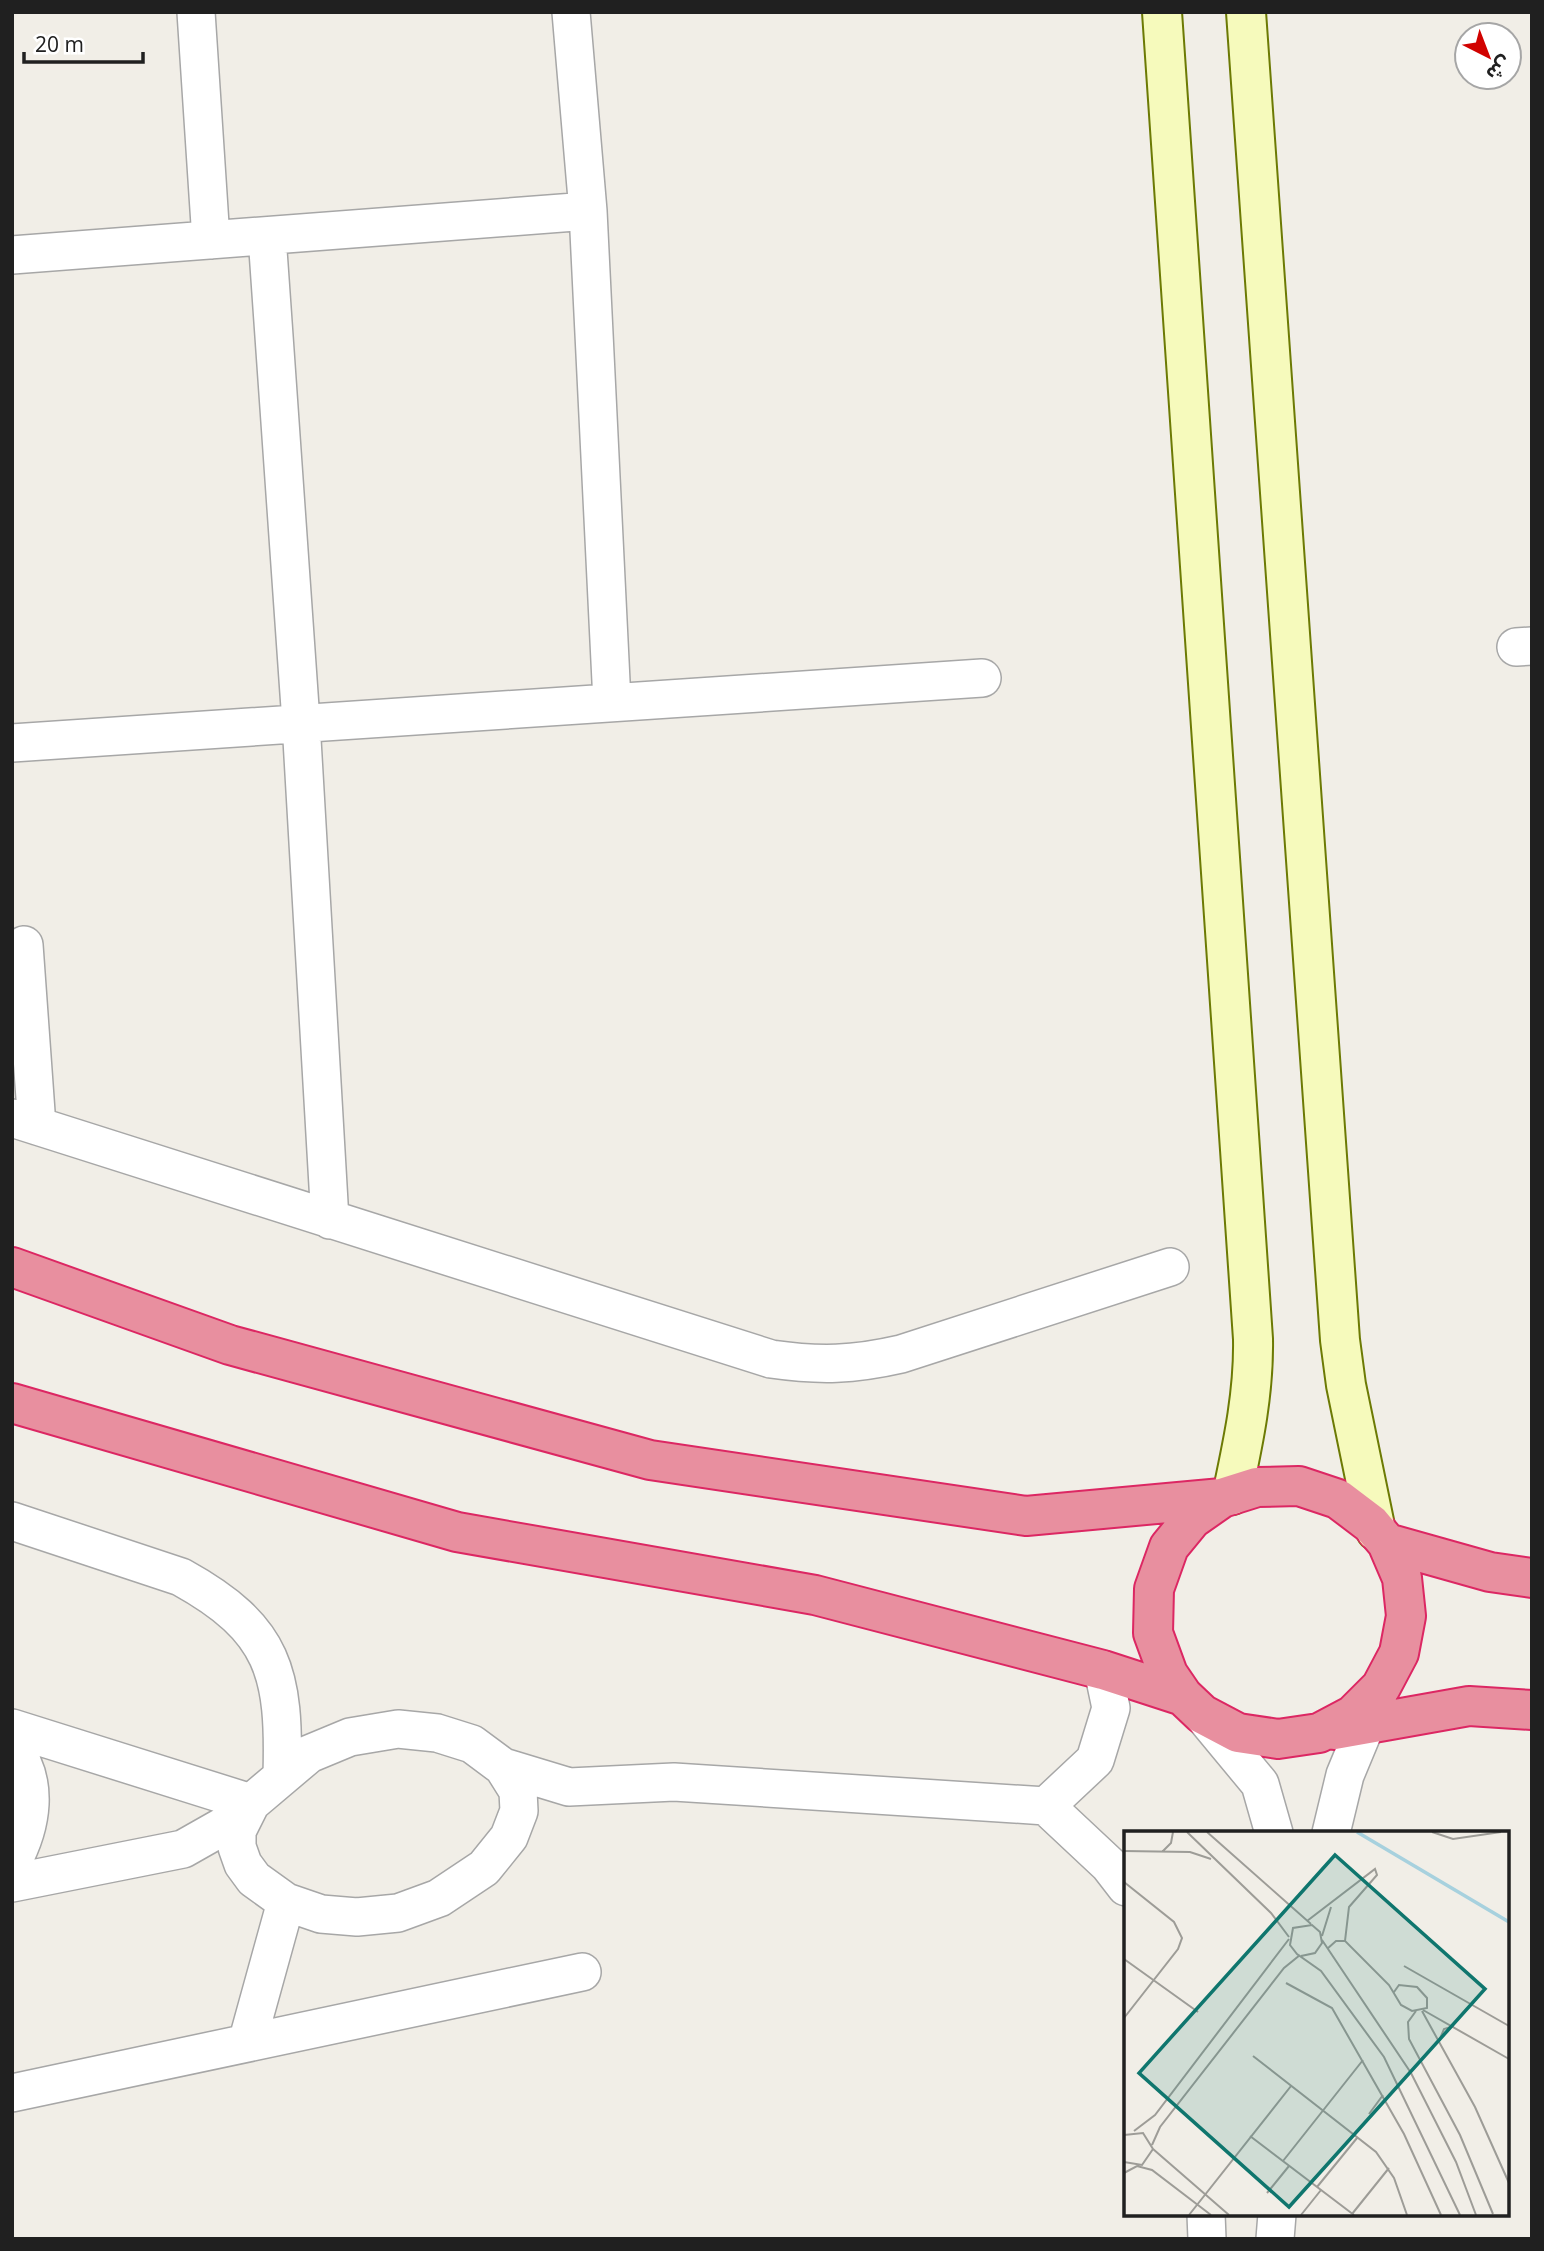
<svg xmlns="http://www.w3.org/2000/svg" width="1544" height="2251" font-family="'Open Sans','Noto Sans Arabic',sans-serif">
<rect width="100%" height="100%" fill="#f1eee7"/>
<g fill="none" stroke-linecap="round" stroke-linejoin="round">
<defs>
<path id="street" d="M196,12L211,240
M571,12L588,211L612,702
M267,236L301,722L330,1220
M12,255L588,211
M1516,647L1532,646
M12,743L982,678
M24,945L37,1126
M12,1118L771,1359C820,1366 853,1365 901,1354L1170,1267
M12,1521L181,1577C275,1629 285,1673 282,1776
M1202,1714L1260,1784L1274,1833
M12,1728L251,1803
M12,1746C40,1782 32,1826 12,1863
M503,1767L518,1791L519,1811L509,1837L484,1868L439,1898L398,1913L357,1917L321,1914L286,1902L254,1879L243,1864L237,1847V1831L251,1803L309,1754L350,1737L398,1729L437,1733L472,1744L503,1767L569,1787L674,1782L1046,1806L1109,1865L1126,1887
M1046,1806L1095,1760L1111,1708L1103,1670
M1331,1833L1345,1775L1377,1698
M12,1883L183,1849L243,1815
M247,2043L286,1902
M12,2093L582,1972
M1206,2214L1207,2239
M1275,2239L1277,2214"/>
<path id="secondary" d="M1162,12L1253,1339C1254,1393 1243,1443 1232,1495
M1246,12L1340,1340L1346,1385L1376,1531"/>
<path id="highway" d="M12,1267L230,1345L650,1460L1026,1516L1222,1498L1257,1487L1299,1486L1338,1499L1371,1524L1387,1543L1402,1578L1406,1616L1399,1653L1381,1687L1353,1715L1319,1733L1278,1739L1238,1733L1202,1714L1183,1696L1168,1674L1153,1633L1154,1589L1169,1547L1192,1519L1222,1498
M12,1403L457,1532L815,1595L1103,1670L1183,1696
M1387,1543L1490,1572L1532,1578
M1334,1730L1469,1706L1532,1710"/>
</defs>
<use href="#street" stroke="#a7a7a7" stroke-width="40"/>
<use href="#secondary" stroke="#6c7a04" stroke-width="42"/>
<use href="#highway" stroke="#dc2763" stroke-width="42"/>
<use href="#street" stroke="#fff" stroke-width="37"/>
<use href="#secondary" stroke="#f6fabc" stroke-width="38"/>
<use href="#highway" stroke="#e88f9f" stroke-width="38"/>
</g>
<g transform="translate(1124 1831)">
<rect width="385" height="385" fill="#f1eee7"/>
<path fill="none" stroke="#a7d1de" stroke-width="3.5" d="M233,1L385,91"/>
<path fill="none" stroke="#9d9c97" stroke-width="2" d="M63,1L147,82L165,106M83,1L187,93M308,1L329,8L377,1M0,20L66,21L87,28M38,21L47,12L49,1M0,51L50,91L58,107L54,118L0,187M183,90L251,38L253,44L225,76L221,110L265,154L277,174L288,180L303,177V167L293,156L275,154L270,161M198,105L207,76M198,109L287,242L332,331L352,384M203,118L212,110H221M177,125L191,122L198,112L196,101L188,94L169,97L166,114L173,123L197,140L260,226L336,384M0,128L74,181M280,135L385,195M162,152L208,177L280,303L317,384M299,179L385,228M292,180L284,191L285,208L336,304L369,383M298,180L351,276L385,352M315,210L320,198L330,195M129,225L252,321L270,347L283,384M245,283L259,264M10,300L31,284L165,108M0,304L19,302L29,318L18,334L0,331M126,305L230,384M28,314L36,296L160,137L176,124M29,318L105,384M159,330L239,229M0,342L13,335L28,339L87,384M193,356L233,307M143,362L165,335M228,383L265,337M65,384L167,255M177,384L197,359"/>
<path fill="#0f766e" fill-opacity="0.15" stroke="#0f766e" stroke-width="3.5" d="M211,24L361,158L165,376L15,242Z"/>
<rect width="385" height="385" fill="none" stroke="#202020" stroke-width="3.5"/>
</g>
<rect width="1544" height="2251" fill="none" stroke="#202020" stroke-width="28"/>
<g transform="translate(1488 56) rotate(138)"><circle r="33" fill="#ffffff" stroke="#a6a6a6" stroke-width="2"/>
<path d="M0-5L12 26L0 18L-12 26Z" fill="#d10200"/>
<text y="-10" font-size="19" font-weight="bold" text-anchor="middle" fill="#202020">ش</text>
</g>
<path d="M24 52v10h119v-10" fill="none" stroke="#202020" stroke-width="3.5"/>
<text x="35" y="52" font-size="21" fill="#202020" stroke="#ffffff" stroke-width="5" paint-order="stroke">20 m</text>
</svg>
